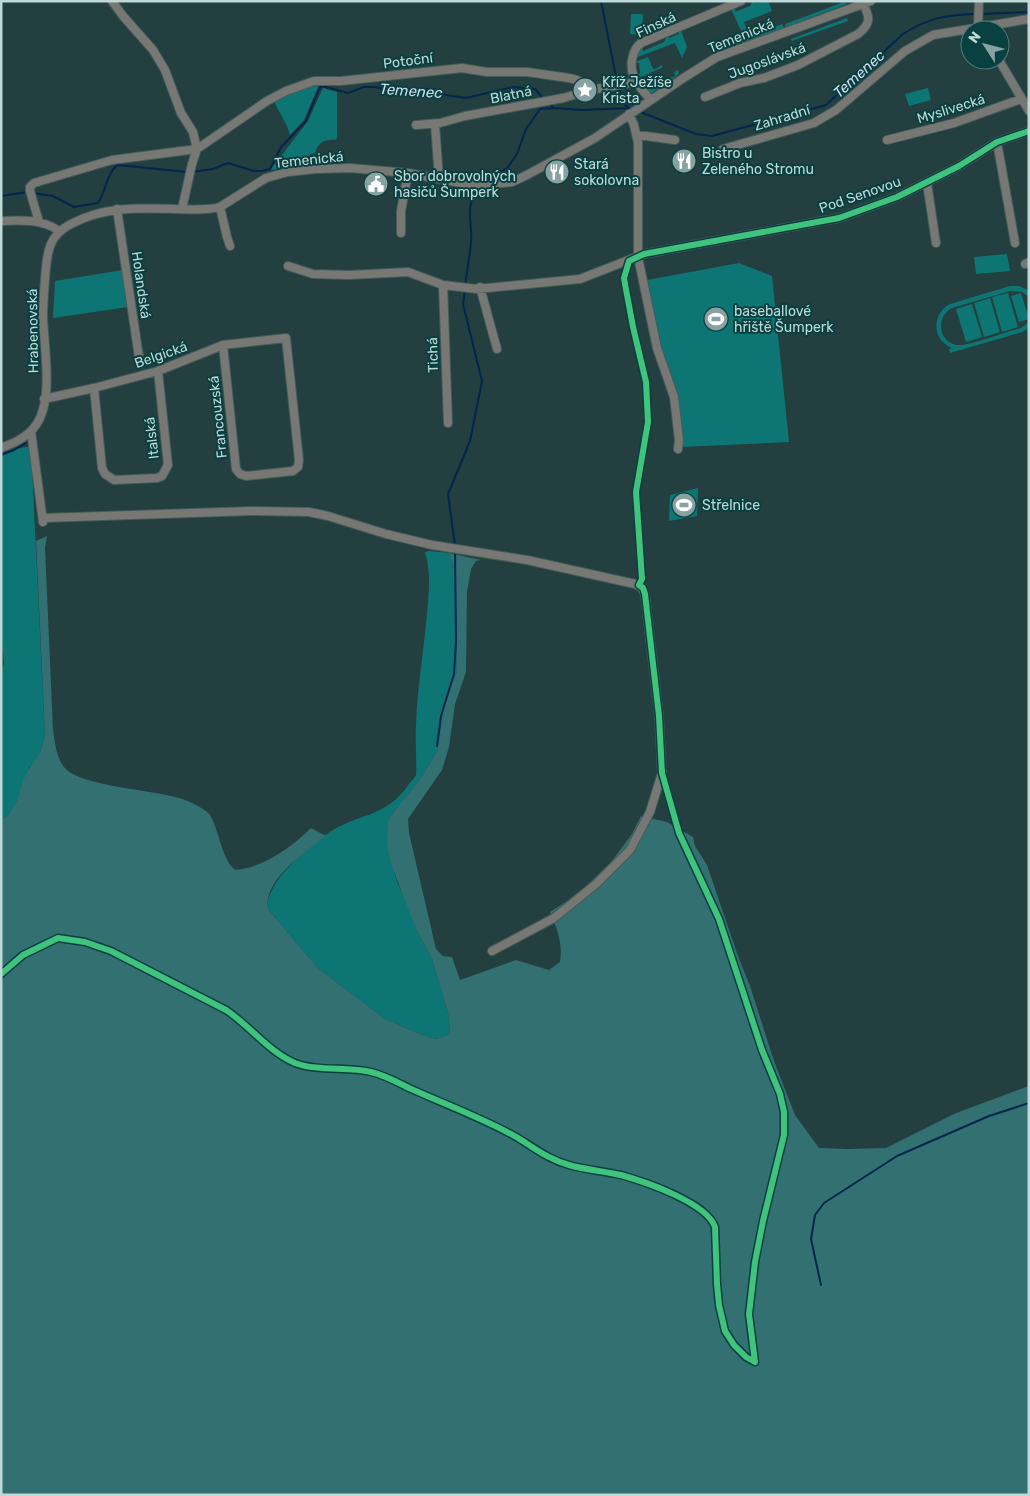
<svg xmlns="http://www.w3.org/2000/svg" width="1030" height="1496" font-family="Rubik,sans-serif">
<rect width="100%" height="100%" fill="#233f3f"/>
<path fill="#0e7575" d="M753,1L756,3L768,1L772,11L744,22L748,33L745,34L746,37H744L731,9L736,7L735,12L750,6Z
M844,2L847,4L786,27L785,24Z
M631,14H642L643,16L642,35L630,34Z
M847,18L848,21L792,41L791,39Z
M782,24L784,28L750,41L724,48Z
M681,30L687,47L682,58L675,43L635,58L639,49L643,46V51L664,42L667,36L669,38L679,34L678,31Z
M648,57L653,69H655L662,65V68L649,73V75L639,77L637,75L640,73L639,63L635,62Z
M678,70L679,74L652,93L645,89V85L648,81L652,85L675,76L674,72Z
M316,83L318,87L304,120L290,135L287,126L273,100Z
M323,88L337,92V138L336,140C324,139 318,143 315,153L310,154L309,158L311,159L309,163L272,170L271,169L308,121Z
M928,88L931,100L909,106L905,94Z
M1007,254L1010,271L976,274L974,257Z
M739,263L772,276L789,442L681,447L647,280Z
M123,270L128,307L53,318L55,281Z
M1010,286H1019L1028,290L1029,297L1022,292L1010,291L952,308C934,317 939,346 961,345C975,344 1005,332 1021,328L1029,322V328L1022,332L950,353L949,349L952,348C932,340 931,314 950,304Z
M1008,293L1018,327L1002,332L992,297Z
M1021,293L1029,319L1019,322L1011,296Z
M990,298L1000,332L984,337L974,303Z
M972,304L982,337L966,342L956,309Z
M31,446L45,737L38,758L29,768L25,777L21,791L11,813L1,820V673L4,664L1,634V456L16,449Z
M698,488L697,516L669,521L670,495Z
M429,551L449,553L455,570L457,672L444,701L439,741L437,751L421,778L391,815L387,844L397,882L409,906L416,929L432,959L448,1013L450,1031L447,1035L436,1039L425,1036L383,1018L366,1004L319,969L268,909C264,883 312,842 333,830C362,813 384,817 407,787C409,783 414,779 416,775C417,772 415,733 416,726C417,688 424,650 427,613C429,592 431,572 425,552Z"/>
<path fill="#327071" d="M47,536L45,548L53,730C55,742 56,757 64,767C81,788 159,789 188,801C194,804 207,810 210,815C219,829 222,862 236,870C264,867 292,847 311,828L326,836C306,851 263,880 268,909L319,969L366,1004L383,1018L425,1036L436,1039L447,1035L450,1031L448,1013L432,959L416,929L391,864L387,844L388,822L391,815L421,778L437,751L439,741L444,701L457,672L455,570L449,553L481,560L476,561L471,569L467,592L466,672L455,704L449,747L442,770L408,819L409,833L436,949L443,956L452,957L460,980L516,960L549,970L560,962C563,943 557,929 550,912L578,894L611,862L632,834L641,816L667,822L693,837L695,846L707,865L738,956L750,986L774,1061L795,1115L819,1148L849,1149L886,1148L956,1113L1029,1086V1495H1V820C17,812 19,790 25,776C28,769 32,765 36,759C41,753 42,744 45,737L36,541Z"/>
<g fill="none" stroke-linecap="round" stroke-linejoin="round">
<path stroke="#03264e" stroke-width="2" d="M601,1L617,82
M980,14L1029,12
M618,87L625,105L628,107
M548,103L554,108L582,110L629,108L633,110
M638,111L696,134L712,136L826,105L903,34C928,18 946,15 975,14
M192,172L213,169L228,163L254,171H262L270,169L281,147L306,121L319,89L322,86L348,93L364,87H375L407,93L413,90L433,89L446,95L466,98L513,87L535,89L544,99
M486,182L508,167L517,154L526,129L540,109L554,108
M33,193L53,196L74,207L98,203C105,193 108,170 118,165L187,172
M1,196L28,192
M465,285C467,271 470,256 471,242C473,220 464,213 477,189
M1,455L14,450L29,441
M455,546L448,494L470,441L482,381L463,304L465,290
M437,746L441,716L454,674L456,641L455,551
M821,1285L811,1239L815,1215L824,1203L897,1156L989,1116L1029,1103"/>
<defs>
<path id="minor" d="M112,1L123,16L153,50L165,70L181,113L193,132L197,149L192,164L182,209
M979,1L978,27L980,30
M999,60L1029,111
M705,97L740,83L764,78L798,65L858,34C873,22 869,16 862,1
M651,100C645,93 637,86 634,77C629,66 632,50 641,43L741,1
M629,114L634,125L638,143V257L657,348L674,397L679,440L678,449
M435,124L439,179
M416,125L440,123L465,116L563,98L591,90
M637,136H646L675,140
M887,140L954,123L1021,99
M997,142L1015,243
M723,149L814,123L836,110L905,51L933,35L1029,19
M927,183L936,243
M220,207L227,237L230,246
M117,209L140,364
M1,221C21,220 43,219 59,231
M39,222L30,191V187L34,183L112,160L197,149L267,101L286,91L314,81H341L462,68L487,72H527L569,78L577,80L591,90L636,82
M401,233V211L408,173
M1025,264L1029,262
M288,266L313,274L349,275L408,272L443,285L477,289L580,279L644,254L839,218L897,197L959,166L997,142L1029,131
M443,285L448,423
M480,287L497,349
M94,388L102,468L105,474L114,480L157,478L162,476L168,465L158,371
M44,399L94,388L158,371L223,345L286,338L299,460L298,467L293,471L246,476L240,474L236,469L223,345
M31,431L43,522
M1,448C14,443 28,437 36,425C54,400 44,347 43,317C43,304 44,292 45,279C47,255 47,236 71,224C105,206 137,208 175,209C190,209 205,211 220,207L266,178L288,172L316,169L350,168L408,173L476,186L512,182L525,176L595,138L685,77L717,57L871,1
M43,518L252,511L309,512L328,516L386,534L432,545L527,560L635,584L641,587L645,594L659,716L662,773L650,812L630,850L596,884L554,918L492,951"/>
</defs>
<use href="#minor" stroke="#455b5b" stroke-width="10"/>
<use href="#minor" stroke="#777874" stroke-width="8"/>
<defs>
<path id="cycleway" d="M1,974L23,955L58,938L85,942L111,951L226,1010C250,1026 269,1052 295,1063C319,1072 347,1066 371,1072C384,1075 397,1082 409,1088C442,1103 477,1116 509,1133C530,1144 546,1159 569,1165C586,1170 604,1171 621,1175C646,1182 707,1203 715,1227L717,1284L719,1305L725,1331L734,1345L746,1357L755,1362
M755,1362L749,1314L755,1262L763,1221L784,1135V1112L780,1094L762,1050L719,919L679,833L662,773L659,716L645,594L643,588L639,585L642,579L636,492L648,422L646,382L633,327L625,284L624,278L629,261L644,254L839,218L897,197L959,166L997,142L1029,131"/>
</defs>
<use href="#cycleway" stroke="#094040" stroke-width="9"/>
<use href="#cycleway" stroke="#40c37c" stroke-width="6"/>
</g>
<defs>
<symbol id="sight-disc" viewBox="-11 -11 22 22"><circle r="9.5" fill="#88a2a2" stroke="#094040"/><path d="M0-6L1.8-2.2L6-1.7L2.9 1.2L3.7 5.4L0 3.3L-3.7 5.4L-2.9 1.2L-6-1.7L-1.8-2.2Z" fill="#fff"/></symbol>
<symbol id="restaurant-disc" viewBox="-11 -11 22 22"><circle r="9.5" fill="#88a2a2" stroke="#094040"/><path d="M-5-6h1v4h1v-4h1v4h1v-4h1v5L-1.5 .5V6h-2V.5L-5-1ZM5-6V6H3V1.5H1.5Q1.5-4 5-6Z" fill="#fff"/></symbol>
<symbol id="civic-disc" viewBox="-11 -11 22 22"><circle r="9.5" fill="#88a2a2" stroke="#094040"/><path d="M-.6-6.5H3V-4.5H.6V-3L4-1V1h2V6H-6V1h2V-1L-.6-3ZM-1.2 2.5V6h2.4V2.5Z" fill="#fff"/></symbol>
<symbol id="stadium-disc" viewBox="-11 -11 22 22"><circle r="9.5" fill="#88a2a2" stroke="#094040"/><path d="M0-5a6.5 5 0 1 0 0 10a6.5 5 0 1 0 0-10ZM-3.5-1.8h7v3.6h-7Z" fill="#fff"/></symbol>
</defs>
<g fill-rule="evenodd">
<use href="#sight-disc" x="571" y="76" width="28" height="28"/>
<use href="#restaurant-disc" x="670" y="147" width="28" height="28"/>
<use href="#restaurant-disc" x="543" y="158" width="28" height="28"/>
<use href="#civic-disc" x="362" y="170" width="28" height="28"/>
<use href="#stadium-disc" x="702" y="305" width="28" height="28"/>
<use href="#stadium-disc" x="670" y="491" width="28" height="28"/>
</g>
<g text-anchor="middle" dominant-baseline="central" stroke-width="4" stroke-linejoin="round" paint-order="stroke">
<g font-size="14" fill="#bfd8d8" stroke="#094040">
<text transform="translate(656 25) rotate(-25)">Finská</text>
<text transform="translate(741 36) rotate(-22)">Temenická</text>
<text transform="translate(408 61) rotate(-7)">Potoční</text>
<text transform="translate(767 61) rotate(-20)">Jugoslávská</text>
<text transform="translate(511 95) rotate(-11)">Blatná</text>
<text transform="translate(951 109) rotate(-17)">Myslivecká</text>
<text transform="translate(782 118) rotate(-17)">Zahradní</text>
<text transform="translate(309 160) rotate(-6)">Temenická</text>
<text transform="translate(860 195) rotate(-19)">Pod Senovou</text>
<text transform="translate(141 285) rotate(82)">Holandská</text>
<text transform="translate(33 331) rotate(-91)">Hrabenovská</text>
<text transform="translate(161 355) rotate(-19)">Belgická</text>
<text transform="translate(433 355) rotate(-92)">Tichá</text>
<text transform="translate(218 417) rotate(-96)">Francouzská</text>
<text transform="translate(152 438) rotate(-96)">Italská</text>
</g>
<g font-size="14" fill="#bfd8d8" stroke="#094040" text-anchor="start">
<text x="602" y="82">Kříž Ježíše<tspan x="602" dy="16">Krista</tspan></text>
<text x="702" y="153">Bistro u<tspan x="702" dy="16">Zeleného Stromu</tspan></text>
<text x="574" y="164">Stará<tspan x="574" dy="16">sokolovna</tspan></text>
<text x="394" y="176">Sbor dobrovolných<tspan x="394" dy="16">hasičů Šumperk</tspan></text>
<text x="734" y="311">baseballové<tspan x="734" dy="16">hřiště Šumperk</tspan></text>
<text x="702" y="505">Střelnice</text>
</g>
<g font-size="15" font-style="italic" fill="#cfdcee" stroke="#094040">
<text transform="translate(859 74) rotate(-42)">Temenec</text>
<text transform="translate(411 91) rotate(4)">Temenec</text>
</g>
</g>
<rect width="1030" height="1496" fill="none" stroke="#bfd8d8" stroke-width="5"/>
<g transform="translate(985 45) rotate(306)"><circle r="24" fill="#094040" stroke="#527d7d"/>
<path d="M0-4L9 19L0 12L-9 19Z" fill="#88a2a2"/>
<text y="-8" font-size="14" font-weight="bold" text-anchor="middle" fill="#bfd8d8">N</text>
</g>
</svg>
